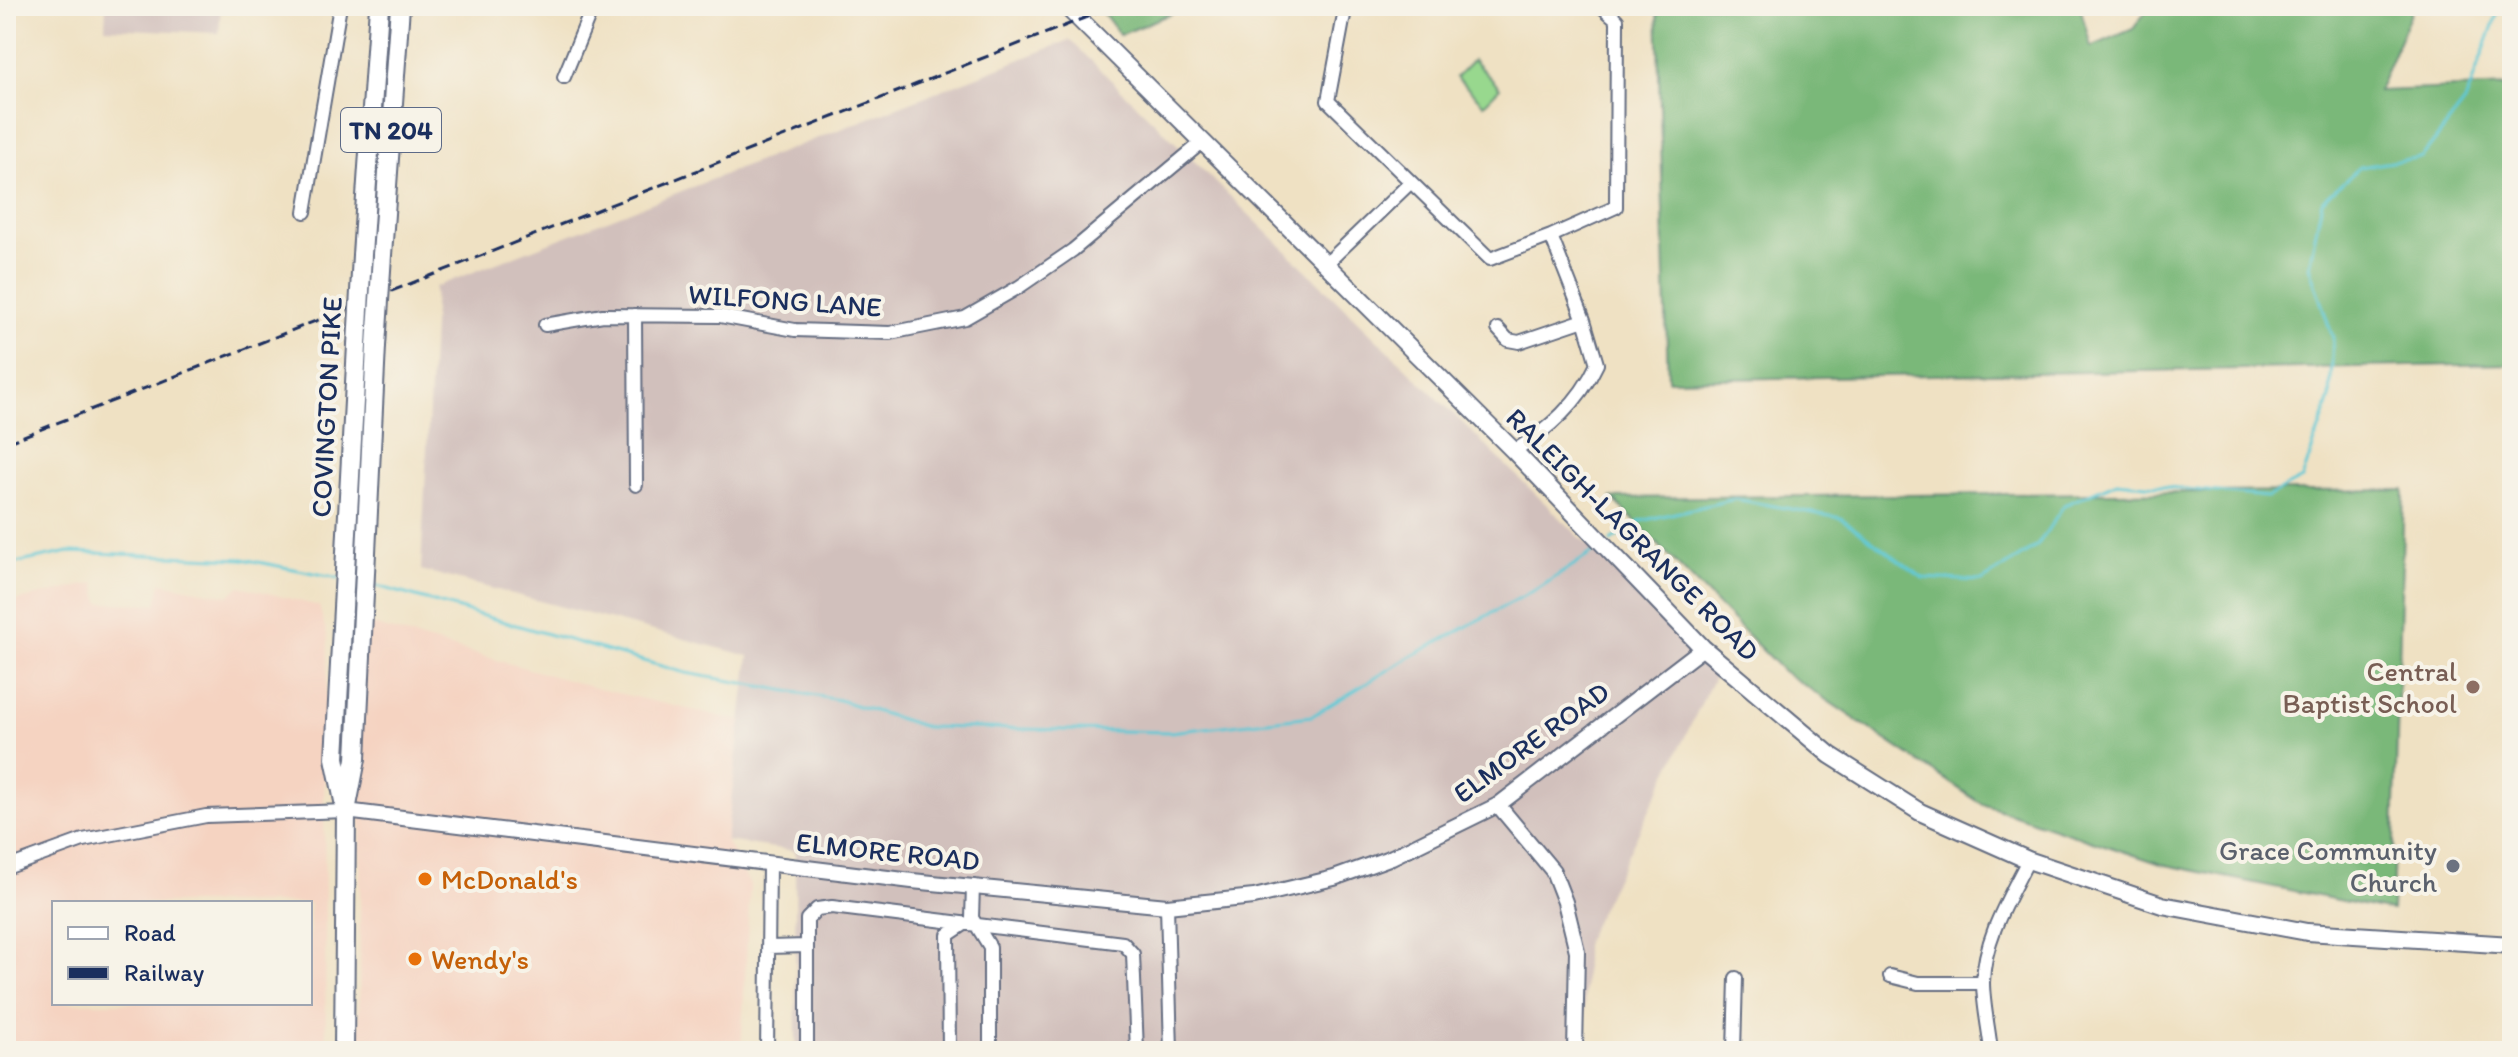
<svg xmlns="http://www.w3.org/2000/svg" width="2518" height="1057" font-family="Itim,sans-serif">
<rect width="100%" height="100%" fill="#f7f3e8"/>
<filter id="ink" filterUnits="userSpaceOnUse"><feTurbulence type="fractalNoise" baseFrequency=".0125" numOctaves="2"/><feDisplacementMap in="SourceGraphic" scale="16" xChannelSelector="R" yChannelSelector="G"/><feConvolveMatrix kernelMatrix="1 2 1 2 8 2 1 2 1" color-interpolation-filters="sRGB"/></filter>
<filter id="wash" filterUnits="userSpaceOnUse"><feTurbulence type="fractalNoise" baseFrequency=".006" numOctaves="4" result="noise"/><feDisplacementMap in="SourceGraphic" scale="32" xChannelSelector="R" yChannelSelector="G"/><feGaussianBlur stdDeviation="1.8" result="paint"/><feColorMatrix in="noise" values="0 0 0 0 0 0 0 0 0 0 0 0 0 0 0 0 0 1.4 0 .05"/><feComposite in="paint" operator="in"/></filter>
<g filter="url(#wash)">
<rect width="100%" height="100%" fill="#efe1c3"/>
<path fill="#f5d3c1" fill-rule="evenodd" d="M95,583L100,603L156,604L161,583L228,596L240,586L319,606L328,638L324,801L326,1051H6V603ZM54,903H310V1003H54Z
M362,622L599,689L741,721L726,841L750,885L741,1051H359Z"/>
<path fill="#d1c0bc" d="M106,6H221L219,33L105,28Z
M1070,40L1717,671L1585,942L1584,1051H796L795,851L726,841L749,656L421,570L435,287Z"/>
<path fill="#98d88e" stroke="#5a8476" stroke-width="2" d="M1473,60L1500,88L1484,104L1456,77Z"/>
<path fill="#7ab879" stroke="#4a746c" stroke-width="2" d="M1098,6H1189L1120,35Z
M1657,6H2080L2091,47L2133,29L2150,6H2414L2378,91L2512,86V364L1668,380Z
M2404,490L2392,911L2161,864L1982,804L1783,671L1612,498Z"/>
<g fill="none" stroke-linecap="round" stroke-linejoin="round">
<path stroke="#5dc8d5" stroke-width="3" d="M1611,541L1641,521L1735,499L1841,518L1923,578L1982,581L2037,546L2064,505L2117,482L2267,497L2302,479L2330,398L2333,338L2309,266L2322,201L2360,167L2422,157L2465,102L2500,6
M6,565L69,552L243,559L339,578
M370,584L686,673L839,700L926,727L1170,732L1312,716L1410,657L1542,586L1601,547"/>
</g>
</g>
<g filter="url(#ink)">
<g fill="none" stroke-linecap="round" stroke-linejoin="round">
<defs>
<path id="minor" d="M1349,6L1345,10L1328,101L1490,259L1551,236L1616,207L1617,20L1601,6
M564,77L593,6
M305,212L340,6
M1327,263L1410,183
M635,315L636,485
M545,325L603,315L720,316L795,330L890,333L965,318L1019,287L1073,250L1201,143
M1498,329L1508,340L1519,342L1584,320
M1514,451C1549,429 1579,403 1597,364L1584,320L1551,236
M6,868L83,840L206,816L346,811
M973,886L972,918L990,947V1051
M1167,906L1171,1051
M768,947L807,946
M1890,976L1918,983H1983
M767,1051L769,864
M807,1051V919L817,909L832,907L1123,943L1133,954L1137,1051
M949,1051L948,935L963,925
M1734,1051L1736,978
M1991,1051C1989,1029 1983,1005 1983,982C1984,938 2009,898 2028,860"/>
<path id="tertiary" d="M1498,805L1553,871L1565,902L1577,951L1575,1051
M346,811L912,881L1167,906L1254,897L1334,878L1392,857L1498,805L1703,648"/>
<path id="secondary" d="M1066,6L1514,451L1703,648L1830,755L1920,812L2028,860L2162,905L2307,932L2512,945"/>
<path id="primary" d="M362,255L379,6
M382,255L400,6
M344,801L335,758L357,345
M344,1051L346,811L356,759L376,346"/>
</defs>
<use href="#minor" stroke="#656d81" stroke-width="16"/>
<use href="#tertiary" stroke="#656d81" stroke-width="18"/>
<use href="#secondary" stroke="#656d81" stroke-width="20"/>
<use href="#primary" stroke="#656d81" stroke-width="22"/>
<use href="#minor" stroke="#fff" stroke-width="12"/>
<use href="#tertiary" stroke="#fff" stroke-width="14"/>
<use href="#secondary" stroke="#fff" stroke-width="16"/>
<use href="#primary" stroke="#fff" stroke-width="18"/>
<path stroke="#1b2f5e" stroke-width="3" stroke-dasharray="12 6" stroke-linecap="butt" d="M6,443L1115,6"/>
<defs>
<path id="primary-bridge" d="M357,345L362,255
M376,346L382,255"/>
</defs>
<use href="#primary-bridge" stroke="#656d81" stroke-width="22" stroke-linecap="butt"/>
<use href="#primary-bridge" stroke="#fff" stroke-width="18"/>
</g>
</g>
<circle fill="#8d6e63" stroke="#f7f3e8" stroke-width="3" cx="2473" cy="687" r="8"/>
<circle fill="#6b7280" stroke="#f7f3e8" stroke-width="3" cx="2453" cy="866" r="8"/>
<g fill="#e8710a" stroke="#f7f3e8" stroke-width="3">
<circle cx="425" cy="879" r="8"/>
<circle cx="415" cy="959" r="8"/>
</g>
<g text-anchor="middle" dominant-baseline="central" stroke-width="8" stroke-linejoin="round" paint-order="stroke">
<rect fill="#f7f3e8" stroke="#5d6a87" stroke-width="2" x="341" y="108" width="100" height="44" rx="6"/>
<g font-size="26" font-weight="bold" fill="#1b2f5e">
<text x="391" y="130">TN 204</text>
</g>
<g font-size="28" fill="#1b2f5e" stroke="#f7f3e8">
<text transform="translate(785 300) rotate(4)">WILFONG LANE</text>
<text transform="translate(326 407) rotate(-87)">COVINGTON PIKE</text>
<text transform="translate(1633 534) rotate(45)">RALEIGH-LAGRANGE ROAD</text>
<text transform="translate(1531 742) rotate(-36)">ELMORE ROAD</text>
<text transform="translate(888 851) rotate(6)">ELMORE ROAD</text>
</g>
<g font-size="28" fill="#785e54" stroke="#f7f3e8" text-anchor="end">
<text x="2457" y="671">Central<tspan x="2457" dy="32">Baptist School</tspan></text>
</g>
<g font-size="28" fill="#5b616d" stroke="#f7f3e8" text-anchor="end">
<text x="2437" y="850">Grace Community<tspan x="2437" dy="32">Church</tspan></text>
</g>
<g font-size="28" fill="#c56008" stroke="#f7f3e8" text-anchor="start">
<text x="441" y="879">McDonald's</text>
<text x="431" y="959">Wendy's</text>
</g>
</g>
<rect width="2518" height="1057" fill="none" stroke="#f7f3e8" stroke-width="32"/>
<rect x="52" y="901" width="260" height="104" fill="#f7f3e8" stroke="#9fa5b1" stroke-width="2"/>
<rect x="68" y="927" width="40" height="12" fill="#ffffff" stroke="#9fa5b1" stroke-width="2"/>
<text x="124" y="941" font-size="24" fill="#1b2f5e">Road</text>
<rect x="68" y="967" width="40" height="12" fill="#1b2f5e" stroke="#9fa5b1" stroke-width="2"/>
<text x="124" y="981" font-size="24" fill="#1b2f5e">Railway</text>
</svg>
